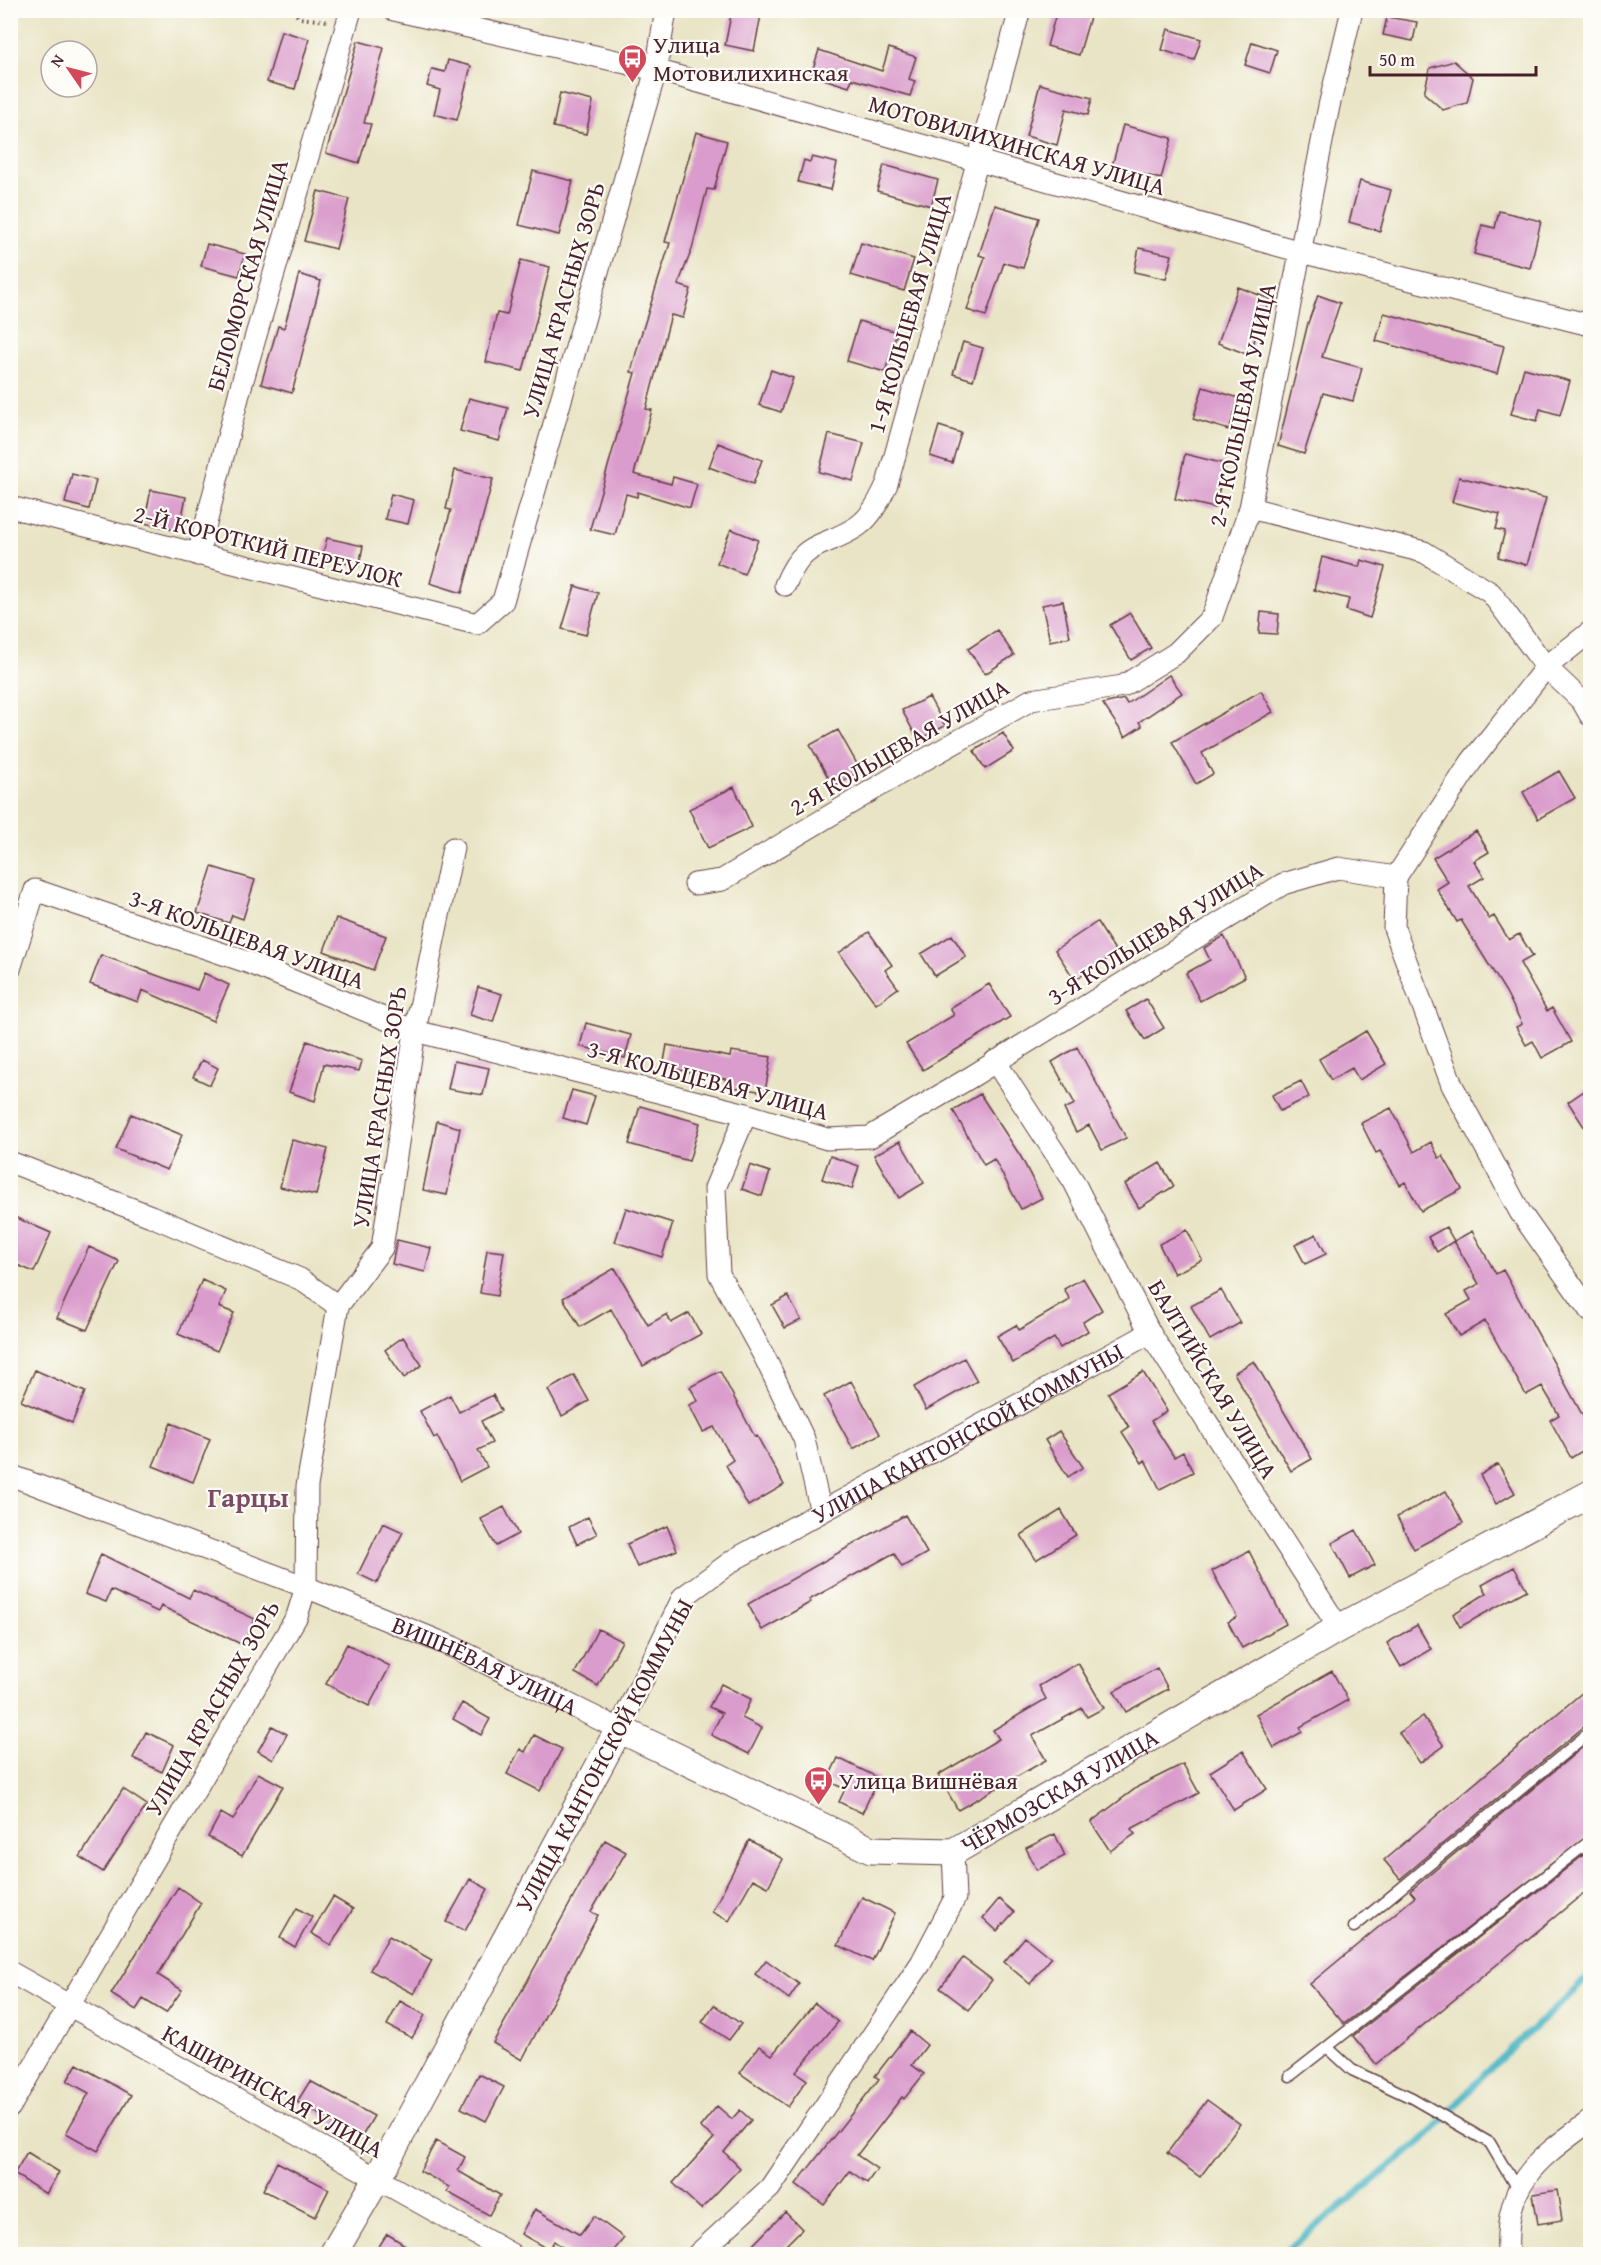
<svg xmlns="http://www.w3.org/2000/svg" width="1601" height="2265" font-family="'Gentium Book Plus',serif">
<rect width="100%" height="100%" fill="#fdfcf7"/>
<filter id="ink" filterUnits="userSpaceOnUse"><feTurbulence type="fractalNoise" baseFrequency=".0167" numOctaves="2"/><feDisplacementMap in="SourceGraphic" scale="12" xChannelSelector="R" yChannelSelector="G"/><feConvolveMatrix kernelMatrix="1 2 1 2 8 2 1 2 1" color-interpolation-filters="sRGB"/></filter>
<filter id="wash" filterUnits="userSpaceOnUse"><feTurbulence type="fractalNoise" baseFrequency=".008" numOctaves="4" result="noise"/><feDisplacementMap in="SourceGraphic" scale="24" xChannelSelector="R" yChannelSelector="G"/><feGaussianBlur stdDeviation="1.35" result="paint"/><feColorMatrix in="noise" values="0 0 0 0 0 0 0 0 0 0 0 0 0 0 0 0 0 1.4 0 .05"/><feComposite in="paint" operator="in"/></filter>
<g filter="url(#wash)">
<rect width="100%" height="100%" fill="#e9e4c5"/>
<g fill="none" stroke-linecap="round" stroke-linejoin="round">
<path stroke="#47b4c3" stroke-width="7" d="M1282,2254L1429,2135L1484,2074L1590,1976"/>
</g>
<g id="blocks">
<path fill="#da9ccc" d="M732,10H762L754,51L725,45Z
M1057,10H1092L1079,55L1047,46Z
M1387,17L1417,22L1413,41L1383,35Z
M1168,29L1201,39L1194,60L1162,50Z
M281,31L309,39L295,89L267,82Z
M358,41L384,48L364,123L371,124L359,163L326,153Z
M1252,42L1277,50L1270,73L1245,65Z
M889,48L916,57L909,79L915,81L910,96L852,79L849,87L811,75L819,50L882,71Z
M448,60L471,66L457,120L434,114L440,90L427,86L432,69L445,72Z
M1454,61L1473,78L1467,103L1443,110L1424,93L1430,68Z
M1040,84L1092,98L1088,115L1066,109L1057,145L1026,136Z
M560,93L593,101L586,134L553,127Z
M1123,125L1172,138L1161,179L1112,166Z
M696,132L727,141L714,190L707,189L692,249L678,285L691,289L683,318L671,315L646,409L652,410L634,474L671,484L673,477L697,484L690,508L638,492L637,497L626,494L615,535L590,529L635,373L631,372L640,338L670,243L665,242Z
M812,157L837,163L831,190L798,182L804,160L810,162Z
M884,165L938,180L931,206L877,191Z
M533,171L573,181L559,235L519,225Z
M1360,181L1391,190L1380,231L1349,222Z
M318,191L349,199L336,249L304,241Z
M995,205L1039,218L1023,268L1004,263L986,316L967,310L985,257L979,255Z
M1499,211L1541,221L1530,268L1474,254L1482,225L1495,228Z
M861,243L914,259L904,291L851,275Z
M207,244L245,254L239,276L201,266Z
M1139,248L1172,255L1166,279L1134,272Z
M521,260L550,267L523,371L486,362L497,313L507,315Z
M299,274L321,281L292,393L261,384L278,326L284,328Z
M1238,287L1270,299L1249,355L1218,343Z
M1318,295L1340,303L1322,357L1362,368L1353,401L1323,393L1304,454L1278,446L1308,323Z
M1384,313L1504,346L1497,374L1376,341Z
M859,321L897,332L885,372L847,361Z
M963,342L983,348L973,380L953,374Z
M1524,368L1570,381L1560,415L1540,409L1537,421L1511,414Z
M771,370L793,378L781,412L759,405Z
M1203,387L1239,398L1229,430L1193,419Z
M469,398L508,408L499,441L460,431Z
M939,426L961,433L952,463L930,456Z
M829,434L864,443L853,481L819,472Z
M718,443L762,460L753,484L709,467Z
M1185,454L1225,464L1215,508L1175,499Z
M455,470L493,479L462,593L430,583L451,510L446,509Z
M72,474L96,480L89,509L65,503Z
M1459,477L1546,498L1527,565L1498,557L1505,531L1496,529L1500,514L1452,502Z
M151,490L186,497L179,531L144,523Z
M391,494L414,500L408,524L385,519Z
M731,529L758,540L744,574L717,563Z
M327,538L363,546L359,566L322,558Z
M1322,557L1359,567L1361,560L1385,567L1370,618L1346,610L1349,599L1314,590Z
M575,586L598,593L586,635L562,629Z
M1063,601L1070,637L1050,641L1042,605Z
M1261,612L1279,614L1277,634L1259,633Z
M1130,613L1151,648L1131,660L1110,625Z
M997,630L1014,655L985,674L968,649Z
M1169,675L1182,693L1139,722L1142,726L1125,737L1103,704L1124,699L1127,704Z
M1261,691L1273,712L1202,753L1213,774L1196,784L1172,742Z
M929,697L945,726L918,740L902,710Z
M838,730L861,771L833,786L810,745Z
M1003,733L1014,751L985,769L974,751Z
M1559,771L1575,798L1538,819L1523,792Z
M734,787L752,827L708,848L689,809Z
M1476,831L1489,852L1474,861L1484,877L1469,886L1489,919L1494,916L1509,940L1519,934L1533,956L1520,963L1547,1011L1552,1008L1571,1042L1542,1058L1533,1041L1526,1045L1516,1027L1522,1024L1506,992L1461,920L1457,922L1437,889L1448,882L1433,858Z
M212,867L255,880L243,919L232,915L229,923L197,913Z
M336,918L386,936L373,970L324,951Z
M1097,922L1117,953L1075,980L1055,950Z
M869,932L892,965L885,970L898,988L876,1004L839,953Z
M952,935L966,957L935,976L921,954Z
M1224,936L1245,977L1200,1001L1186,973L1210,960L1204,948Z
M101,955L197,990L204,973L229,985L213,1021L142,990L138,1002L90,984Z
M989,984L1010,1017L923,1070L906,1044L954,1015L950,1008Z
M478,987L502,994L493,1022L470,1015Z
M1146,999L1164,1028L1145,1040L1126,1011Z
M586,1023L631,1035L625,1058L580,1046Z
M1366,1031L1386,1064L1359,1080L1352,1068L1331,1080L1319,1059Z
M307,1041L362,1061L359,1071L324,1064L315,1101L289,1092Z
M667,1045L730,1057L731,1051L771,1057L765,1092L725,1086L726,1079L663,1067Z
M1077,1047L1126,1138L1102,1150L1089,1125L1076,1132L1064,1109L1075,1104L1052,1062Z
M202,1060L218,1068L210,1085L193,1077Z
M454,1061L489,1068L483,1095L448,1089Z
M1301,1081L1309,1097L1280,1111L1272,1095Z
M1590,1087V1136L1568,1102Z
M572,1090L595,1096L586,1125L563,1118Z
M980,1094L1021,1157L1042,1198L1021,1209L994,1159L984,1165L953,1110Z
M640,1106L700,1123L689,1161L629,1144Z
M1391,1108L1414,1152L1431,1142L1439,1158L1443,1156L1462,1189L1421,1211L1405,1182L1400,1185L1380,1151L1376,1153L1361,1123Z
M131,1114L182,1135L167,1170L116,1149Z
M437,1121L460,1128L447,1195L423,1190Z
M292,1140L328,1149L316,1195L280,1187Z
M900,1141L924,1183L899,1198L874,1155Z
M830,1156L859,1166L852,1189L822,1179Z
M1160,1163L1174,1186L1139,1208L1125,1184Z
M750,1165L770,1172L762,1196L742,1189Z
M626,1208L673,1223L662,1257L615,1242Z
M10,1215L51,1233L34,1272L10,1262Z
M1446,1227L1454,1241L1437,1252L1428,1237Z
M1187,1230L1202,1260L1174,1274L1159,1244Z
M1472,1231L1496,1274L1503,1270L1590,1429V1446L1571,1458L1550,1420L1559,1415L1542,1386L1526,1395L1485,1321L1459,1336L1446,1314L1471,1300L1466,1291L1479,1284L1454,1241Z
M1316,1234L1326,1254L1305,1264L1295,1245Z
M397,1240L431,1248L425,1272L392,1264Z
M89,1247L119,1261L87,1330L57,1318Z
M487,1250L504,1252L497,1296L480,1293Z
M615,1268L648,1325L667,1314L671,1323L689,1313L701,1334L643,1366L611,1309L580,1327L563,1298Z
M1083,1278L1102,1310L1083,1322L1088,1331L1060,1348L1054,1338L1013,1363L997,1336L1016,1325L1019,1330L1070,1300L1064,1289Z
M202,1280L226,1291L219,1307L234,1313L217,1351L178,1334Z
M1221,1290L1240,1323L1210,1340L1191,1306Z
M788,1296L801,1320L785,1328L772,1305Z
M403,1337L422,1365L404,1378L385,1350Z
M964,1358L977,1381L926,1410L914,1387Z
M1254,1361L1312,1459L1291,1471L1234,1373Z
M35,1370L85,1392L72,1423L21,1401Z
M720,1371L755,1437L757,1436L784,1485L748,1506L726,1465L733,1460L714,1427L703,1432L689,1405L698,1401L690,1387Z
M1143,1372L1167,1411L1151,1421L1174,1457L1183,1452L1193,1472L1160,1489L1145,1460L1142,1463L1122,1432L1129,1427L1108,1393Z
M574,1375L589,1401L562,1416L548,1390Z
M851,1381L880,1434L853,1449L824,1396Z
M450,1395L459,1412L493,1395L501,1411L481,1421L492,1443L478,1450L487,1467L460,1481L437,1436L434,1438L420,1411Z
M171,1423L210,1439L193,1482L153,1466Z
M1059,1431L1083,1467L1068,1477L1045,1440Z
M1498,1464L1515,1493L1496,1504L1480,1475Z
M1446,1491L1463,1523L1414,1549L1397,1517Z
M504,1507L518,1534L496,1546L481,1519Z
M1061,1510L1076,1535L1036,1560L1021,1535Z
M905,1515L927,1553L902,1567L894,1553L809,1600L811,1602L762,1630L748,1604Z
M588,1517L597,1534L577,1544L569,1527Z
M383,1523L403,1532L377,1583L358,1574Z
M667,1526L677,1550L637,1567L627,1544Z
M1356,1530L1375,1565L1350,1578L1332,1543Z
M1249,1551L1286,1624L1242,1648L1228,1622L1237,1617L1212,1571Z
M101,1554L189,1598L193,1590L255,1619L243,1645L161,1606L158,1612L111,1590L106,1602L85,1594Z
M1514,1567L1527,1590L1460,1627L1453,1614L1487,1593L1482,1585Z
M1417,1625L1431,1649L1401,1667L1387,1643Z
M598,1629L622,1641L598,1686L575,1673Z
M347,1644L390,1666L369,1706L326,1684Z
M1078,1663L1104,1708L1087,1717L1082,1708L1032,1736L1046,1760L958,1810L938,1775L999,1739L993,1730L1046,1699L1039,1686Z
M1157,1668L1168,1689L1126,1712L1114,1691Z
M1332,1671L1348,1700L1300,1727L1302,1732L1274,1748L1256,1714Z
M721,1684L751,1699L742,1718L762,1728L749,1754L711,1735L722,1713L709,1707Z
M1590,1686V1725L1585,1726L1400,1879L1384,1860Z
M462,1703L490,1719L481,1735L453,1719Z
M1423,1716L1444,1746L1420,1763L1399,1733Z
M272,1726L287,1734L273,1760L258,1751Z
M146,1732L174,1745L162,1772L133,1758Z
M534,1735L562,1749L540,1791L507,1774L520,1749L525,1752Z
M1590,1741V1834L1344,2024L1310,1984L1415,1897L1410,1891Z
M1243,1751L1267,1789L1234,1810L1210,1772Z
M838,1758L879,1778L862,1813L839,1802L845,1789L827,1781Z
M1183,1764L1199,1793L1131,1829L1135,1834L1110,1851L1091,1822L1139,1786Z
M258,1773L283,1786L242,1856L208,1837L221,1813L233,1820Z
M123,1789L147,1805L103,1872L80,1857Z
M1055,1834L1065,1856L1037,1870L1026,1848Z
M605,1840L626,1852L591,1912L598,1915L522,2060L493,2043Z
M749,1840L783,1859L768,1887L753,1879L729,1921L712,1912Z
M1590,1850V1888L1376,2064L1353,2036Z
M470,1879L488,1889L465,1931L446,1922Z
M178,1887L201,1903L158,1975L182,1990L166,2013L143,1999L136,2010L111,1994Z
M333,1897L353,1909L331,1945L311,1933Z
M862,1897L895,1913L872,1961L838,1945Z
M999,1899L1014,1912L997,1931L983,1918Z
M297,1908L312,1917L295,1947L280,1938Z
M389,1936L432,1960L414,1994L370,1970Z
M1025,1937L1051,1958L1030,1984L1004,1962Z
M963,1958L992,1980L969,2010L940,1988Z
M766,1960L799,1984L789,1999L755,1974Z
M400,2001L425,2015L412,2038L387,2025Z
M815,2003L838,2022L796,2072L807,2080L788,2107L740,2073L759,2046L772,2055Z
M714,2005L741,2024L729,2040L702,2022Z
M910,2031L927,2045L912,2065L924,2074L904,2099L902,2097L857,2155L877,2169L867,2183L850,2171L824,2205L796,2184L879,2079L875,2076Z
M77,2064L131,2095L98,2151L66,2133L89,2093L67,2081Z
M479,2074L504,2087L486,2121L461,2108Z
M310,2081L374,2116L361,2138L297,2102Z
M1207,2100L1240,2124L1200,2177L1167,2153Z
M717,2106L732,2119L740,2110L751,2120L724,2152L740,2168L701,2209L673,2183L714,2138L700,2127Z
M436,2141L465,2157L458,2171L500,2195L489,2215L447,2192L449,2187L420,2171Z
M27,2152L59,2172L46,2194L14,2174Z
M277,2162L329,2189L315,2217L263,2190Z
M1557,2190L1562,2220L1538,2224L1533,2194Z
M535,2209L580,2235L594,2216L624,2238L611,2254H572L554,2241L549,2250L521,2234Z
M785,2212L802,2229L777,2254H744Z
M387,2234L420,2254H374Z"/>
</g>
</g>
<g filter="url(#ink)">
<use href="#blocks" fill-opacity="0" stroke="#623d42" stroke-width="1.5"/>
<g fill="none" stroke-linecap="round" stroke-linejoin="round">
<defs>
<path id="service" d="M1354,1927L1590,1732
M1327,2047L1352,2070L1412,2098L1490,2143L1517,2189
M1290,2076L1590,1841"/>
<g id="minor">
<path d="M394,10L656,70L1301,252L1590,325"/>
<path d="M14,508L477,624L503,601L656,70L666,10"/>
<path d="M1250,508L1424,552L1491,593L1546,667L1582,701L1590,715"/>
<path d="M198,555L240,390L351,10"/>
<path d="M785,585C805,537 822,550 858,526C872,516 880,499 887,484L1020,10"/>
<path d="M1396,877L1394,928L1452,1085L1520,1212L1590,1311"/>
<path d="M1396,877L1471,762L1546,667L1590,632"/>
<path d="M695,884L722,880L901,773L1031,700L1123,686L1176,653L1212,617L1250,508L1329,106L1352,10"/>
<path d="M10,969L35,890L247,962L415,1031L746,1114L827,1139L870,1137L971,1077L1283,884L1338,868L1396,877"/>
<path d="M995,1061L1074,1182L1150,1333L1339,1628"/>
<path d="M746,1114L715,1188L719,1274L765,1358L804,1439L821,1512"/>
<path d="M10,1162L151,1216L300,1279L338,1306"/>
<path id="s1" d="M10,1475L306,1587L453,1647L619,1729L683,1597L735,1559L1150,1333"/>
<path d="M10,1972L511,2254"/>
<path d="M10,2107L297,1616L306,1587L307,1486L338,1306L382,1248L415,1031L453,848"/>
<path d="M698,2254L770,2188L921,1963L955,1898L953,1852"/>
<path d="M1508,2254C1504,2181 1537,2160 1590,2121"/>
</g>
<g id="tertiary">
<path id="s2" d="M333,2254L377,2179L619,1729L871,1850L953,1852L1339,1628L1590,1494"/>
</g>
</defs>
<use href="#service" stroke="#623d42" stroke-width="13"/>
<use href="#minor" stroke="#623d42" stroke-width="23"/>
<use href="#tertiary" stroke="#623d42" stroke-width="29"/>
<path stroke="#623d42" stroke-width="4" stroke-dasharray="1.5 4.5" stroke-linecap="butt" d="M293,10L299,18L327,21"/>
<use href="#service" stroke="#fff" stroke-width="10"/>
<use href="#minor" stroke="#fff" stroke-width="21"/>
<use href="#tertiary" stroke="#fff" stroke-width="27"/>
</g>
</g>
<defs>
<symbol id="bus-pin" viewBox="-11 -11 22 30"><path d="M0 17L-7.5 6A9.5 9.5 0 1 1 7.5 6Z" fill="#d1495b" stroke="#fdfcf7"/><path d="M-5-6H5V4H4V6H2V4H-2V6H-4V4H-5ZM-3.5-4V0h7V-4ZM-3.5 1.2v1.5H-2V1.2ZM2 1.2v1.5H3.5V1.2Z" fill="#fff"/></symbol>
</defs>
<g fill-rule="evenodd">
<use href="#bus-pin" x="616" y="42" width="33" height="45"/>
<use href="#bus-pin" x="802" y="1764" width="33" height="45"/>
</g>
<g text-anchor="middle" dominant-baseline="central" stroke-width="4.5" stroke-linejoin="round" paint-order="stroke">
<g font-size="24" fill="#4a1f2b" stroke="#fdfcf7" text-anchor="start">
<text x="653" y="44">Улица<tspan x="653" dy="28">Мотовилихинская</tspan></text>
<text x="839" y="1780">Улица Вишнёвая</text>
</g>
<g font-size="24" fill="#4a1f2b" stroke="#fdfcf7">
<text transform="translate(1017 145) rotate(16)">МОТОВИЛИХИНСКАЯ УЛИЦА</text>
<text transform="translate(247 275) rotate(-74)">БЕЛОМОРСКАЯ УЛИЦА</text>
<text transform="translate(563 300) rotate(-74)">УЛИЦА КРАСНЫХ ЗОРЬ</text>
<text transform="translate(909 313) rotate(-74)">1-Я КОЛЬЦЕВАЯ УЛИЦА</text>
<text transform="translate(1242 405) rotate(-78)">2-Я КОЛЬЦЕВАЯ УЛИЦА</text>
<text transform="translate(268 546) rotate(14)">2-Й КОРОТКИЙ ПЕРЕУЛОК</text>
<text transform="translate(899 747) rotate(-30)">2-Я КОЛЬЦЕВАЯ УЛИЦА</text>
<text transform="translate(1155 933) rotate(-32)">3-Я КОЛЬЦЕВАЯ УЛИЦА</text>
<text transform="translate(247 939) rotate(20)">3-Я КОЛЬЦЕВАЯ УЛИЦА</text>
<text transform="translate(708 1080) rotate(15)">3-Я КОЛЬЦЕВАЯ УЛИЦА</text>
<text transform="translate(379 1107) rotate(-81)">УЛИЦА КРАСНЫХ ЗОРЬ</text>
<text transform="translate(1213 1379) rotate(59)">БАЛТИЙСКАЯ УЛИЦА</text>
<text stroke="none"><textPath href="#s1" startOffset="1136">УЛИЦА КАНТОНСКОЙ КОММУНЫ</textPath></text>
<text stroke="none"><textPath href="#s1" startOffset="512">ВИШНЁВАЯ УЛИЦА</textPath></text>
<text transform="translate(212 1708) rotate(-60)">УЛИЦА КРАСНЫХ ЗОРЬ</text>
<text transform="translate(604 1755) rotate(-62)">УЛИЦА КАНТОНСКОЙ КОММУНЫ</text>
<text stroke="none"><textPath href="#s2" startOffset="1082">ЧЁРМОЗСКАЯ УЛИЦА</textPath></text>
<text transform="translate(273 2091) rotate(29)">КАШИРИНСКАЯ УЛИЦА</text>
</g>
<g font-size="27" font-weight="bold" fill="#7c4b63" stroke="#fdfcf7">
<text x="248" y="1497">Гарцы</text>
</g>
</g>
<rect width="1601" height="2265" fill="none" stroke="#fdfcf7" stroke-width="36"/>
<g transform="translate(69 69) rotate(305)"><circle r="28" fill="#fdfcf7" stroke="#b5a4a5" stroke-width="1.5"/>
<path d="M0-4.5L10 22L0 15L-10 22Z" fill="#d1495b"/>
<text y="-9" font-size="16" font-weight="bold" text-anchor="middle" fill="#4a1f2b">N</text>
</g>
<path d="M1370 66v9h166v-9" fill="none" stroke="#4a1f2b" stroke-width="3"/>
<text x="1379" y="66" font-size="18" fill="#4a1f2b" stroke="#fdfcf7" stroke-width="4.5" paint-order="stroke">50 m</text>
</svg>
